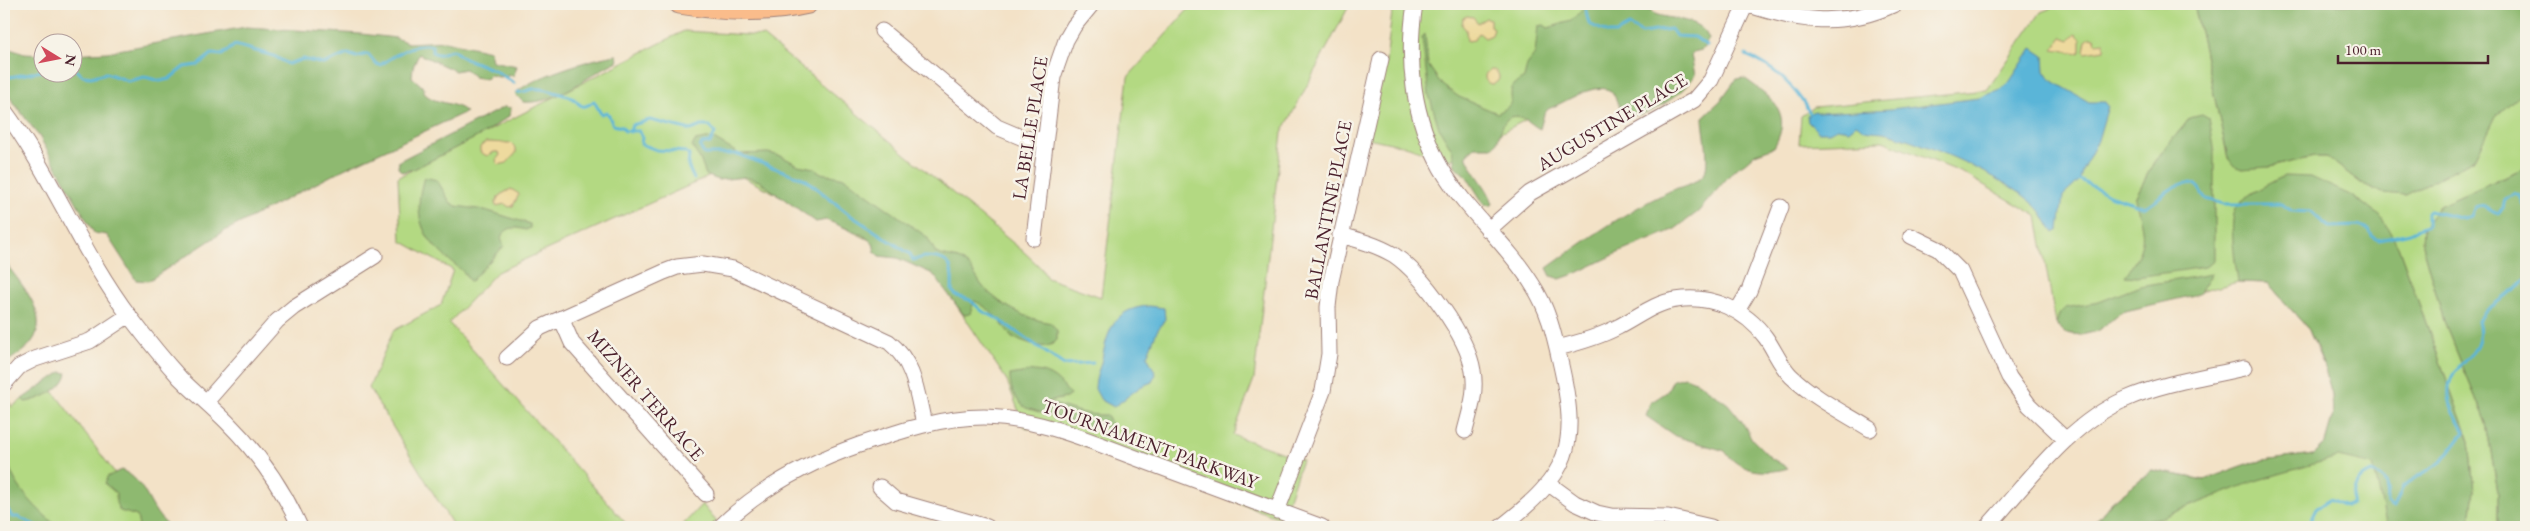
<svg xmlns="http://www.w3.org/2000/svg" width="2530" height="531" font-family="'EB Garamond',serif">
<rect width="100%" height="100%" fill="#f7f3e8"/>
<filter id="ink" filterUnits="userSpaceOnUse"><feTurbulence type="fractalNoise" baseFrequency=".02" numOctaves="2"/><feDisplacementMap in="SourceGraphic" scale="10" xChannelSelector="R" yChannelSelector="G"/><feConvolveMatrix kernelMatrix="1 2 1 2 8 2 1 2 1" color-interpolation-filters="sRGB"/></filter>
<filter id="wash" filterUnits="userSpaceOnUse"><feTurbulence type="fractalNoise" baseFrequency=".0096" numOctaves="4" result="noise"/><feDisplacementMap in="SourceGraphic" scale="20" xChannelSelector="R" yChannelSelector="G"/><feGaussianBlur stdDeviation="1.12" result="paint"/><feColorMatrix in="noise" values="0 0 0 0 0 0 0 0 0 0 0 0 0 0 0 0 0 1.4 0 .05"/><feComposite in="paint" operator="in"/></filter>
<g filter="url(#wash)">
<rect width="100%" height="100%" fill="#f3e2c7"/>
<path fill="#b3d982" stroke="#7e7c56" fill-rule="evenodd" d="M1193,4H1350L1282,133L1254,379L1233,435L1302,460L1282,519L1050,433L1025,427L1006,379L934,272L726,169L497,272L449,323L629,527H454L369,388L393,331L441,305L453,270L401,241L398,177L684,31L763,36L1024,252L1041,268L1047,278L1101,297L1128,77Z
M1393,4H1595L1533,116L1447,161L1409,147L1368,138L1386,61Z
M2062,4H2194L2228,158L2268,167L2314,157H2327L2361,183L2383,193L2406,194L2475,159L2495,116L2526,89V167L2439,206L2423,227L2422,245L2444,321L2486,423L2498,492V527H2469L2474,491L2469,441L2398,246L2255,191L2236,208L2234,222L2386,415L2385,511L2387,527H2091L2111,503L2152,470L2204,480L2250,463L2313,454L2325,443L2333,415L2332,394L2324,366L2309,330L2268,283L2238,282L2121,312L2098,331L2081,335L2066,333L2056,324L2037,216L1963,173L1883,141L1799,144L1801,116L1814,107L1987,90L2041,12ZM2190,118L2135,198L2154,162Z
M46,382L156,527H28L4,461V392L12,407Z
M702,504L721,527H681Z"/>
<path fill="#8eb970" stroke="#6c6c4e" d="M1588,4C1603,4 1624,0 1638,4C1644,6 1649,11 1655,14C1674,21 1700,17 1709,39L1702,50L1693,52L1691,55L1695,75C1686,91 1645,123 1626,113C1618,109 1617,98 1611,91C1594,81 1565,103 1548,109L1544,114L1540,129C1533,126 1527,118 1519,117C1500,112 1502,138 1494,147H1475L1466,155C1472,173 1488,186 1493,204L1490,206L1484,204L1467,177L1455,166L1452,150L1439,128L1429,95L1422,37L1425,34L1428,65L1442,85L1459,97L1497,113C1520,104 1506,95 1514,85C1517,82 1521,80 1524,78L1527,65L1535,54L1538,26L1544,25L1548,28L1571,21Z
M2194,4H2526V89L2496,116L2475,159L2406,195L2383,193L2361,183L2327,157H2314L2268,167L2242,169L2234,166L2228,158Z
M246,27L361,34L396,38L408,43L445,41L490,51L492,61L517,66L514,75L499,77L490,75L486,79L474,77L465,69L455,71L419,54L413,67L412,77L424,88V93C435,105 455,101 466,112L344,169L223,232L148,281L136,280L107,235L94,233L39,136L4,90V47L25,54L42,55V72H72L73,54L107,52Z
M617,55L618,61C588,74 558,105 523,102L515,94C528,78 596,57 617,55Z
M1744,78C1771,97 1794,112 1774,147L1755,154L1745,163L1734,170L1698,212L1675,229L1618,253L1577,273L1560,279L1551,276L1547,268C1586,240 1626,211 1670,191C1681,186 1696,184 1704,174C1711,164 1703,130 1703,117L1720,101L1736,79Z
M504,107L511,108L509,116L485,133L414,169L402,172L398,168L399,161Z
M2202,115L2209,119L2214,147V261L2205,267L2137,277L2125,276C2149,243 2144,235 2135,198L2154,162L2190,118Z
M712,138L739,154L768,153L781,156L798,165L814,168L821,173L845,178L927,237L936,253C946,258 957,256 965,263C974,270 977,280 984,288C1002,306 1026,319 1051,323L1057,331V340C1044,354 1029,341 1012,338C1005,326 986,304 974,301L970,314L964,315L933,274L897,258L879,256L875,252L873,243L863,235L826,220L816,222L759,181L745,177L718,180L706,175L700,159L692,147L695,141Z
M2526,167V527H2498V492L2486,423L2444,321L2422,245L2423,227L2439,206Z
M2284,176L2311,177L2350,195L2380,215L2398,246L2469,441L2474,491L2469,527H2387L2373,465L2338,457L2255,481L2160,518L2135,521L2115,527H2091L2111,503L2152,470L2204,480L2250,463L2313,454L2325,443L2333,415L2332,394L2324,366L2309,330L2268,283L2238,282C2236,264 2228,225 2236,208C2243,195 2271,183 2284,176Z
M424,177L437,180L450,202L456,206L485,210L530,224V228L526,230C514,227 508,226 501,237L504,246L470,282C465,272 458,267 449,260C420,236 413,214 424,177Z
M4,261C19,282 53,316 31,343C25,351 12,358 4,364Z
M2212,274L2199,294L2121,312L2098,331L2081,335L2066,333L2056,324L2059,314L2065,308L2099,302L2140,286Z
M1034,371C1051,372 1060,381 1070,395L1066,398L1046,402C1068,407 1082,416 1106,415L1111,422L1109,426L1095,429L1026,408C1016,402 1009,387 1010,375Z
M61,372L67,373C64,389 40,400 25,402L22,399Z
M1685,377L1698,382L1728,404L1741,420L1752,439L1771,458L1788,468C1767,475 1738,472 1725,451L1675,436L1646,416L1650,403L1667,392L1673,380Z
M4,420C10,434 4,448 8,462C14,488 39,511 58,527H4Z
M121,470C148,480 148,513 171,527H139L137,516L120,511L116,503V493L105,484L107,477Z"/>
<path fill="#eeda9e" stroke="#9c7c64" d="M1467,16L1473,17L1478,23L1486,18L1490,19V26L1494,29L1492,35L1485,38L1479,33L1474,40L1467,41L1466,30L1462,25L1463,18Z
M2076,34L2081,39V50L2079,53L2053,49L2062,37L2070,40Z
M2090,37L2094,38L2096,43L2104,42V50L2086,53L2084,51L2086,40Z
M1485 77a7 7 0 1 1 14 0a7 7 0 1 1-14 0Z
M486,142L511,143L516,148V153L507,163L498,165L496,160L500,155L499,152H494L487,156L480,152V147Z
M511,189L519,194L513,206L509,207L505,204L496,206L495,203L500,195Z"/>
<path fill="#5ab5d8" stroke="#526a82" d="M2032,48L2044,56L2045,71L2051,80L2089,102H2105L2108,106L2098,140L2082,171L2080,180L2063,196L2059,230L2054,233C2047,224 2044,213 2035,205C2005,177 1935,148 1895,135C1885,131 1875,132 1865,130C1861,129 1860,126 1856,124L1849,130L1837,128L1829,132H1818L1808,122L1807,116L1814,111L1819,113L1891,109L1979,98L2000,90L2008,84Z
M1149,306L1164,308L1165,319L1157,331L1147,356L1156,374L1152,382L1140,387L1114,407L1101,400L1095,389C1095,377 1101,366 1103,354C1109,326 1117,308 1149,306Z"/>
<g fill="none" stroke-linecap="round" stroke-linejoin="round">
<path stroke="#5ab5d8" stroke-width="3" d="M1584,4L1589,24L1609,33H1616L1629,26L1642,33L1671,29L1676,36L1695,37L1707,46
M1746,55C1775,67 1794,86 1810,113
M72,66L83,76L91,77L106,73L128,81L145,77L160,81L169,79L184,67L198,65L212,54L222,55L235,45L274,56L288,64L303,59L323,64L348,54L356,57L368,54L376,64L380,65C395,56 413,41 432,46V52C443,58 443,50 453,50L462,57L496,71L514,83
M51,72H57
M4,75L10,77L42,71
M518,92C524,93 528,90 533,89C544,87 558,94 568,96C580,99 578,114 594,101L601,114L607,112L613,125L622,127L625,131H639L642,138L641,144L657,150L686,152L689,155L688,166L694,179
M630,132L632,125L650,120L691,130L701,126H710L715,133L710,143L702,144L700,147L704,154H737L805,179L850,215L910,254L913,260C917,260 920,257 925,257C952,257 953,267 952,291L957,296L970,300L982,311L998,319L1064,365L1093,363
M2080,180L2109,195L2145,207C2158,200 2183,174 2197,186C2200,189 2203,196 2206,199L2223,204H2281L2292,211L2310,212L2329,227L2360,226L2369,229L2372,236L2379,240L2410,233L2427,225V213L2429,211L2464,219L2471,216L2475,207C2487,203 2488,208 2498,213L2503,208L2505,200L2515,193L2520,195L2526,209
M4,508H7L12,517H18L39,527
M2307,527L2316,509L2329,499L2346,506L2352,505C2353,489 2356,478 2372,472C2387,479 2388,488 2388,504L2394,508L2403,486L2441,462L2464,432C2457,419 2447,403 2449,388C2451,359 2488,358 2478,321L2487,310L2526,280"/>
</g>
</g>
<g filter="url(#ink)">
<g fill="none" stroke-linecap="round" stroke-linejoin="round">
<defs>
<path id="minor" d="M1415,4C1406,60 1413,118 1441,168C1466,211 1506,242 1532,284C1548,308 1554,334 1560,361C1580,447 1570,473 1501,527
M1746,4C1799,22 1843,28 1895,4
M882,31L997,127L1023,138L1045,140
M4,110C52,175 81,252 130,317C146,338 162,358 180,378C195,393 212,407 227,422C258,453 282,487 300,527
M1488,230L1530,193L1694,100L1711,80L1746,4
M1340,235C1359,240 1377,245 1394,255C1422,274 1468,337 1473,371C1477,392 1470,411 1465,431
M1911,236L1938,249L1960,271L2009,377L2029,405L2066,440
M1034,238L1053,77L1066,40L1074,26L1092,4
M1737,311L1749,291L1781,207
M561,318L572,343L706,494
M1557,348C1578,343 1599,337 1618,327C1638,317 1654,303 1676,300C1711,294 1746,310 1766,338C1775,351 1780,365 1791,376C1814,398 1844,413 1870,429
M507,358L540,328L664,272L677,267L703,264L733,269L889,342C915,363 917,394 924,424
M4,384L19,367L35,359L90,341L129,315
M206,402L277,321L294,307L375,256
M1549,484L1575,503L1597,513L1611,516L1668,517L1711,527
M880,487L896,501L987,527
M1277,511L1323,391L1329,354L1328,307L1331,281L1381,59
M720,527C760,488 807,463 859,445C900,431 940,417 984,417C1040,418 1092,442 1144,461C1203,483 1262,505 1322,527
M1987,527C2028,482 2068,424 2126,399C2162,383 2205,377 2244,368"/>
<path id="major" d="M679,4C723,11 765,14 808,4"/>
</defs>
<use href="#minor" stroke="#9e8079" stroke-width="17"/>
<use href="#major" stroke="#9e8079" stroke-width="21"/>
<use href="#minor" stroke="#fff" stroke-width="15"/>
<use href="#major" stroke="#fabc8b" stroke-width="19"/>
</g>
</g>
<g text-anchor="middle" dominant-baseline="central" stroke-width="5" stroke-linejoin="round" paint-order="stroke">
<g font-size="19" fill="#4a1f2b" stroke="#f7f3e8">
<text transform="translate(1612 122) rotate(-31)">AUGUSTINE PLACE</text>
<text transform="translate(1030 128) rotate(-81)">LA BELLE PLACE</text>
<text transform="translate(1328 210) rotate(-79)">BALLANTINE PLACE</text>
<text transform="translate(646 395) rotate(49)">MIZNER TERRACE</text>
<text transform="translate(1150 444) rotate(20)">TOURNAMENT PARKWAY</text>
</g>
</g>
<rect width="2530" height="531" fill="none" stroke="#f7f3e8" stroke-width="20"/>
<g transform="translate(58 58) rotate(100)"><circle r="24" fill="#f7f3e8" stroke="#b29e9c"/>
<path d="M0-4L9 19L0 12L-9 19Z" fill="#d1495b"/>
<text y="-8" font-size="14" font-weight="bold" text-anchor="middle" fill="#4a1f2b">N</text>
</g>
<path d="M2338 55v8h150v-8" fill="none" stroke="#4a1f2b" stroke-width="2.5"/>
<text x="2345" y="55" font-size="15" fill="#4a1f2b" stroke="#f7f3e8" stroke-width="4" paint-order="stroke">100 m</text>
</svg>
